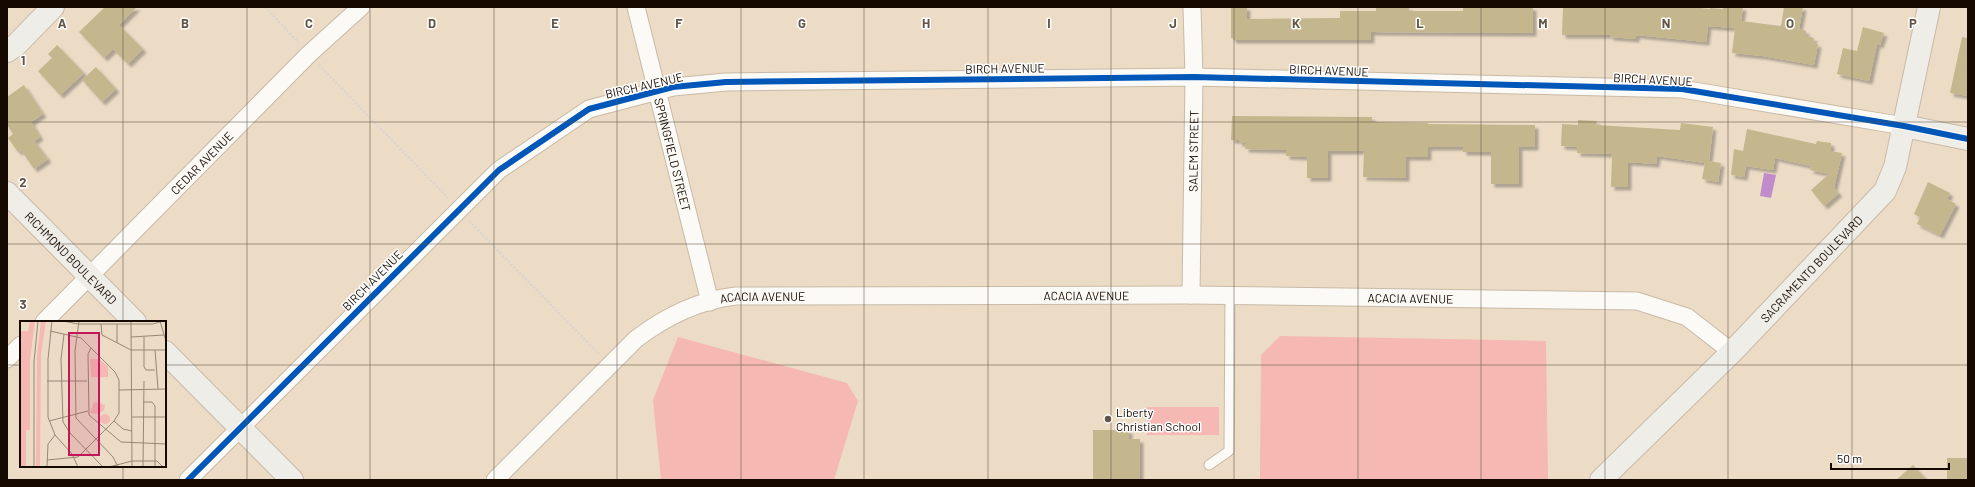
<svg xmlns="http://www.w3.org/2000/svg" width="1975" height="487" font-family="Barlow,sans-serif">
<defs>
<filter id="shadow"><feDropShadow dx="3.5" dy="3.5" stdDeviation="1" flood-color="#0004"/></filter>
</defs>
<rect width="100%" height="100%" fill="#ecdcc6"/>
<path fill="#f5b8b2" d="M1280,336L1546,341L1548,480H1260L1261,355Z
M678,337L847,383L858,401L834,480H661L653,400Z
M1147,407H1219V435H1147Z"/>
<path fill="#c18ccb" d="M1764,173L1776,175L1771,198L1760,196Z"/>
<path fill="#c4b68d" filter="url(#shadow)" d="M105,7H137L119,25L143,49L128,64L113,49L104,58L79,32Z
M1231,7H1247V19L1340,18V11H1376V7H1409V11H1463V7H1533V33L1371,32V40H1233V38H1231Z
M1563,7H1691L1710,9V8L1723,9V7H1743L1741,21L1781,26L1784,7H1803L1799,29L1806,31V36L1814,38L1813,43L1818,44L1814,65L1763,56L1732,53L1735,28L1708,26L1706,42L1636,35V39L1610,37V35H1562Z
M1863,27L1884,33L1880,45L1877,44L1869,81L1837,74L1843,48L1857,51Z
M1962,37L1968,38V96L1950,93Z
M57,45L84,73L60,95L38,71L52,58L48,54Z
M96,67L116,89L102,102L82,80Z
M24,85L43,114L31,122L40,137L34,141L48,159L34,169L21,150L18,152L8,138L13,134L7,125V97Z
M1232,116L1372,117V122L1428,123V124L1535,125V147H1519V184H1491V152H1463V147H1428V157H1406V178L1363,177L1364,151H1328V178H1307V157L1286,156V150L1245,149L1246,143H1239V140H1231Z
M1578,120L1597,121L1596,125L1680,130L1681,123L1713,127L1709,161L1721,163L1718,182L1702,179L1705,163L1657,156L1656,164L1628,162V187H1611L1612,154L1577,153V147L1561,146L1562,124L1578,125Z
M1747,129L1816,144L1817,141L1831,143V151L1842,153L1834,188L1839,193L1824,206L1811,190L1829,174L1810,170L1811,166L1775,158L1773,170L1746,166L1744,177L1731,175L1734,149L1743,151Z
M1928,182L1950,193L1947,199L1956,204L1940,235L1917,224L1920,217L1914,214Z
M1093,430H1129V439H1140V480H1093Z
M1947,458H1968V480H1947Z
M1913,465L1927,480H1896Z"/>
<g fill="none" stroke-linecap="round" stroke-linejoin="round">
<defs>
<path id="lane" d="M1209,465L1229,451L1230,296"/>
<g id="street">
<path id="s1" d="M636,7L710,302"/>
<path id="s2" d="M1191,295L1194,77L1192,7"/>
<path id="s3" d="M44,322L309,54L361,7"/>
<path d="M7,359L21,345"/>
<path d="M188,480L499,170L589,109L673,87L726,82L1194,77L1682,89L1904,126"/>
<path id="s4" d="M495,480L636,339C665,317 700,300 736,296L1191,295L1637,301L1687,317L1732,352"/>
</g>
<g id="secondary">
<path d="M7,51L16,45L53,7"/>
<path d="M1904,126L1968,139"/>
<path id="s5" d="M7,193L135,322"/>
<path d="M165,352L292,480"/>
<path id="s6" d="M1601,480L1732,352L1885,191L1895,167L1929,7"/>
</g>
</defs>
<use href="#lane" stroke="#c8baa7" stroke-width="11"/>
<use href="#street" stroke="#c8baa7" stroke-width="19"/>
<use href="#secondary" stroke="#c8baa7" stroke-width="24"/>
<path stroke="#dad5ce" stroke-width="2.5" stroke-dasharray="2 2" stroke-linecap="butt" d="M265,7L299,43
M319,65L448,198
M469,221L599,354"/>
<use href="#lane" stroke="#fcfaf6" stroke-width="9"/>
<use href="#street" stroke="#fcfaf6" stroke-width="17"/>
<use href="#secondary" stroke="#efede8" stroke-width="22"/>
<defs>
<path id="cycleway" d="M188,480L499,170L589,109L673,87L726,82L1194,77L1682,89L1904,126L1968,139"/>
</defs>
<use href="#cycleway" stroke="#fff" stroke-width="8"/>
<use href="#cycleway" stroke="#0057b8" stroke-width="6"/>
</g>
<path fill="none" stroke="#615445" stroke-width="1" stroke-opacity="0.55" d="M123,7V322M247,7V480M370,7V480M494,7V480M617,7V480M741,7V480M864,7V480M988,7V480M1111,7V480M1234,7V480M1358,7V480M1481,7V480M1605,7V480M1728,7V480M1852,7V480M7,122H1968M7,244H1968M7,365H21M165,365H1968M123,466V480"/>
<circle fill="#615445" stroke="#fff" stroke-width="1.5" cx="1108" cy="419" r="4"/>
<g text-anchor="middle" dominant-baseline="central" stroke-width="3" stroke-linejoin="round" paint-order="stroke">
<g font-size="12" fill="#160a00" stroke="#fff">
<text transform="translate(1005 68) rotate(-1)">BIRCH AVENUE</text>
<text transform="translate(1329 70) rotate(2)">BIRCH AVENUE</text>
<text transform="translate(1653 79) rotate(3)">BIRCH AVENUE</text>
<text transform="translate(644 85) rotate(-13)">BIRCH AVENUE</text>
<text stroke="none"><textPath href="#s2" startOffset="144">SALEM STREET</textPath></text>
<text stroke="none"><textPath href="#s1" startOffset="152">SPRINGFIELD STREET</textPath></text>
<text stroke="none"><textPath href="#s3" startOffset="224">CEDAR AVENUE</textPath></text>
<text stroke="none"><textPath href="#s5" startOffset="91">RICHMOND BOULEVARD</textPath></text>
<text stroke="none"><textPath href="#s6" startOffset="298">SACRAMENTO BOULEVARD</textPath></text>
<text transform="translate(372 280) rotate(-45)">BIRCH AVENUE</text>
<text stroke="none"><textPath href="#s4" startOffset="660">ACACIA AVENUE</textPath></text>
<text stroke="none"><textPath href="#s4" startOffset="336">ACACIA AVENUE</textPath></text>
<text stroke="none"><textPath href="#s4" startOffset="984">ACACIA AVENUE</textPath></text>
</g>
<g font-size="12" fill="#160a00" stroke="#fff" text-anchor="start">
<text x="1116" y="412">Liberty<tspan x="1116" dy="14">Christian School</tspan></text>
</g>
</g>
<g transform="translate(20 321)">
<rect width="146" height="146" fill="#ecdcc6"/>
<path d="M10,0H15L10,39V109H6V146H0V10H8ZM21,0H26L21,33L20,146H16L17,36ZM70,38H79L88,46V56H71ZM74,81L85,84L84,89L79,93L70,92ZM80 98a5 5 0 1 1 10 0a5 5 0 1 1-10 0Z" fill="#f5b8b2"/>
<path fill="none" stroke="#968877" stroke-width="1" d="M32,0L28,38V96L35,114L52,133L58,146M43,0L58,3H133L140,1M59,0L55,30L56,97L93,136L98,146M111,0L112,146M140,0L146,20M81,3L82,14L111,29H146M44,13L41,38L43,101L50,112L83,146M111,16L144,14M124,16V46L126,49H135M97,22V3M71,27L68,33L69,94L101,121L146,123M135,29L138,68M27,60H67M99,69L146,68M123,81H132L135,85V146M112,96H146M29,100L68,90M94,100L103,108L112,110M27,139L58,136L94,100L99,92V59L95,51L61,17L30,10M14,146V41L18,0M27,146L28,123L35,114M89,146L112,140H137L143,146M123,146L124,60"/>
<path fill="#c2185b" fill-opacity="0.15" stroke="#c2185b" stroke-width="2" d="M49,12H79V134H49Z"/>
<rect width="146" height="146" fill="none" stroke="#160a00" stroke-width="2"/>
</g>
<g font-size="13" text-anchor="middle" font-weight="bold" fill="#615445" stroke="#fff" stroke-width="3" stroke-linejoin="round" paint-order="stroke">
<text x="62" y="28">A</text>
<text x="185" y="28">B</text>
<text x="309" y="28">C</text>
<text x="432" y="28">D</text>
<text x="555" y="28">E</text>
<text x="679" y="28">F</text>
<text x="802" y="28">G</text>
<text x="926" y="28">H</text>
<text x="1049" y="28">I</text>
<text x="1173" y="28">J</text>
<text x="1296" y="28">K</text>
<text x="1420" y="28">L</text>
<text x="1543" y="28">M</text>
<text x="1666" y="28">N</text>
<text x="1790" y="28">O</text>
<text x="1913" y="28">P</text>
<text x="23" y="65">1</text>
<text x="23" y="187">2</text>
<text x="23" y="309">3</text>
</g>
<rect width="1975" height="487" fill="none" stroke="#160a00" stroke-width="16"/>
<path d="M1831 463v6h118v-6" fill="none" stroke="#160a00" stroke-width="2"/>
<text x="1837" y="463" font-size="12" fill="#160a00" stroke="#ffffff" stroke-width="3" paint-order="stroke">50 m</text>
</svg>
